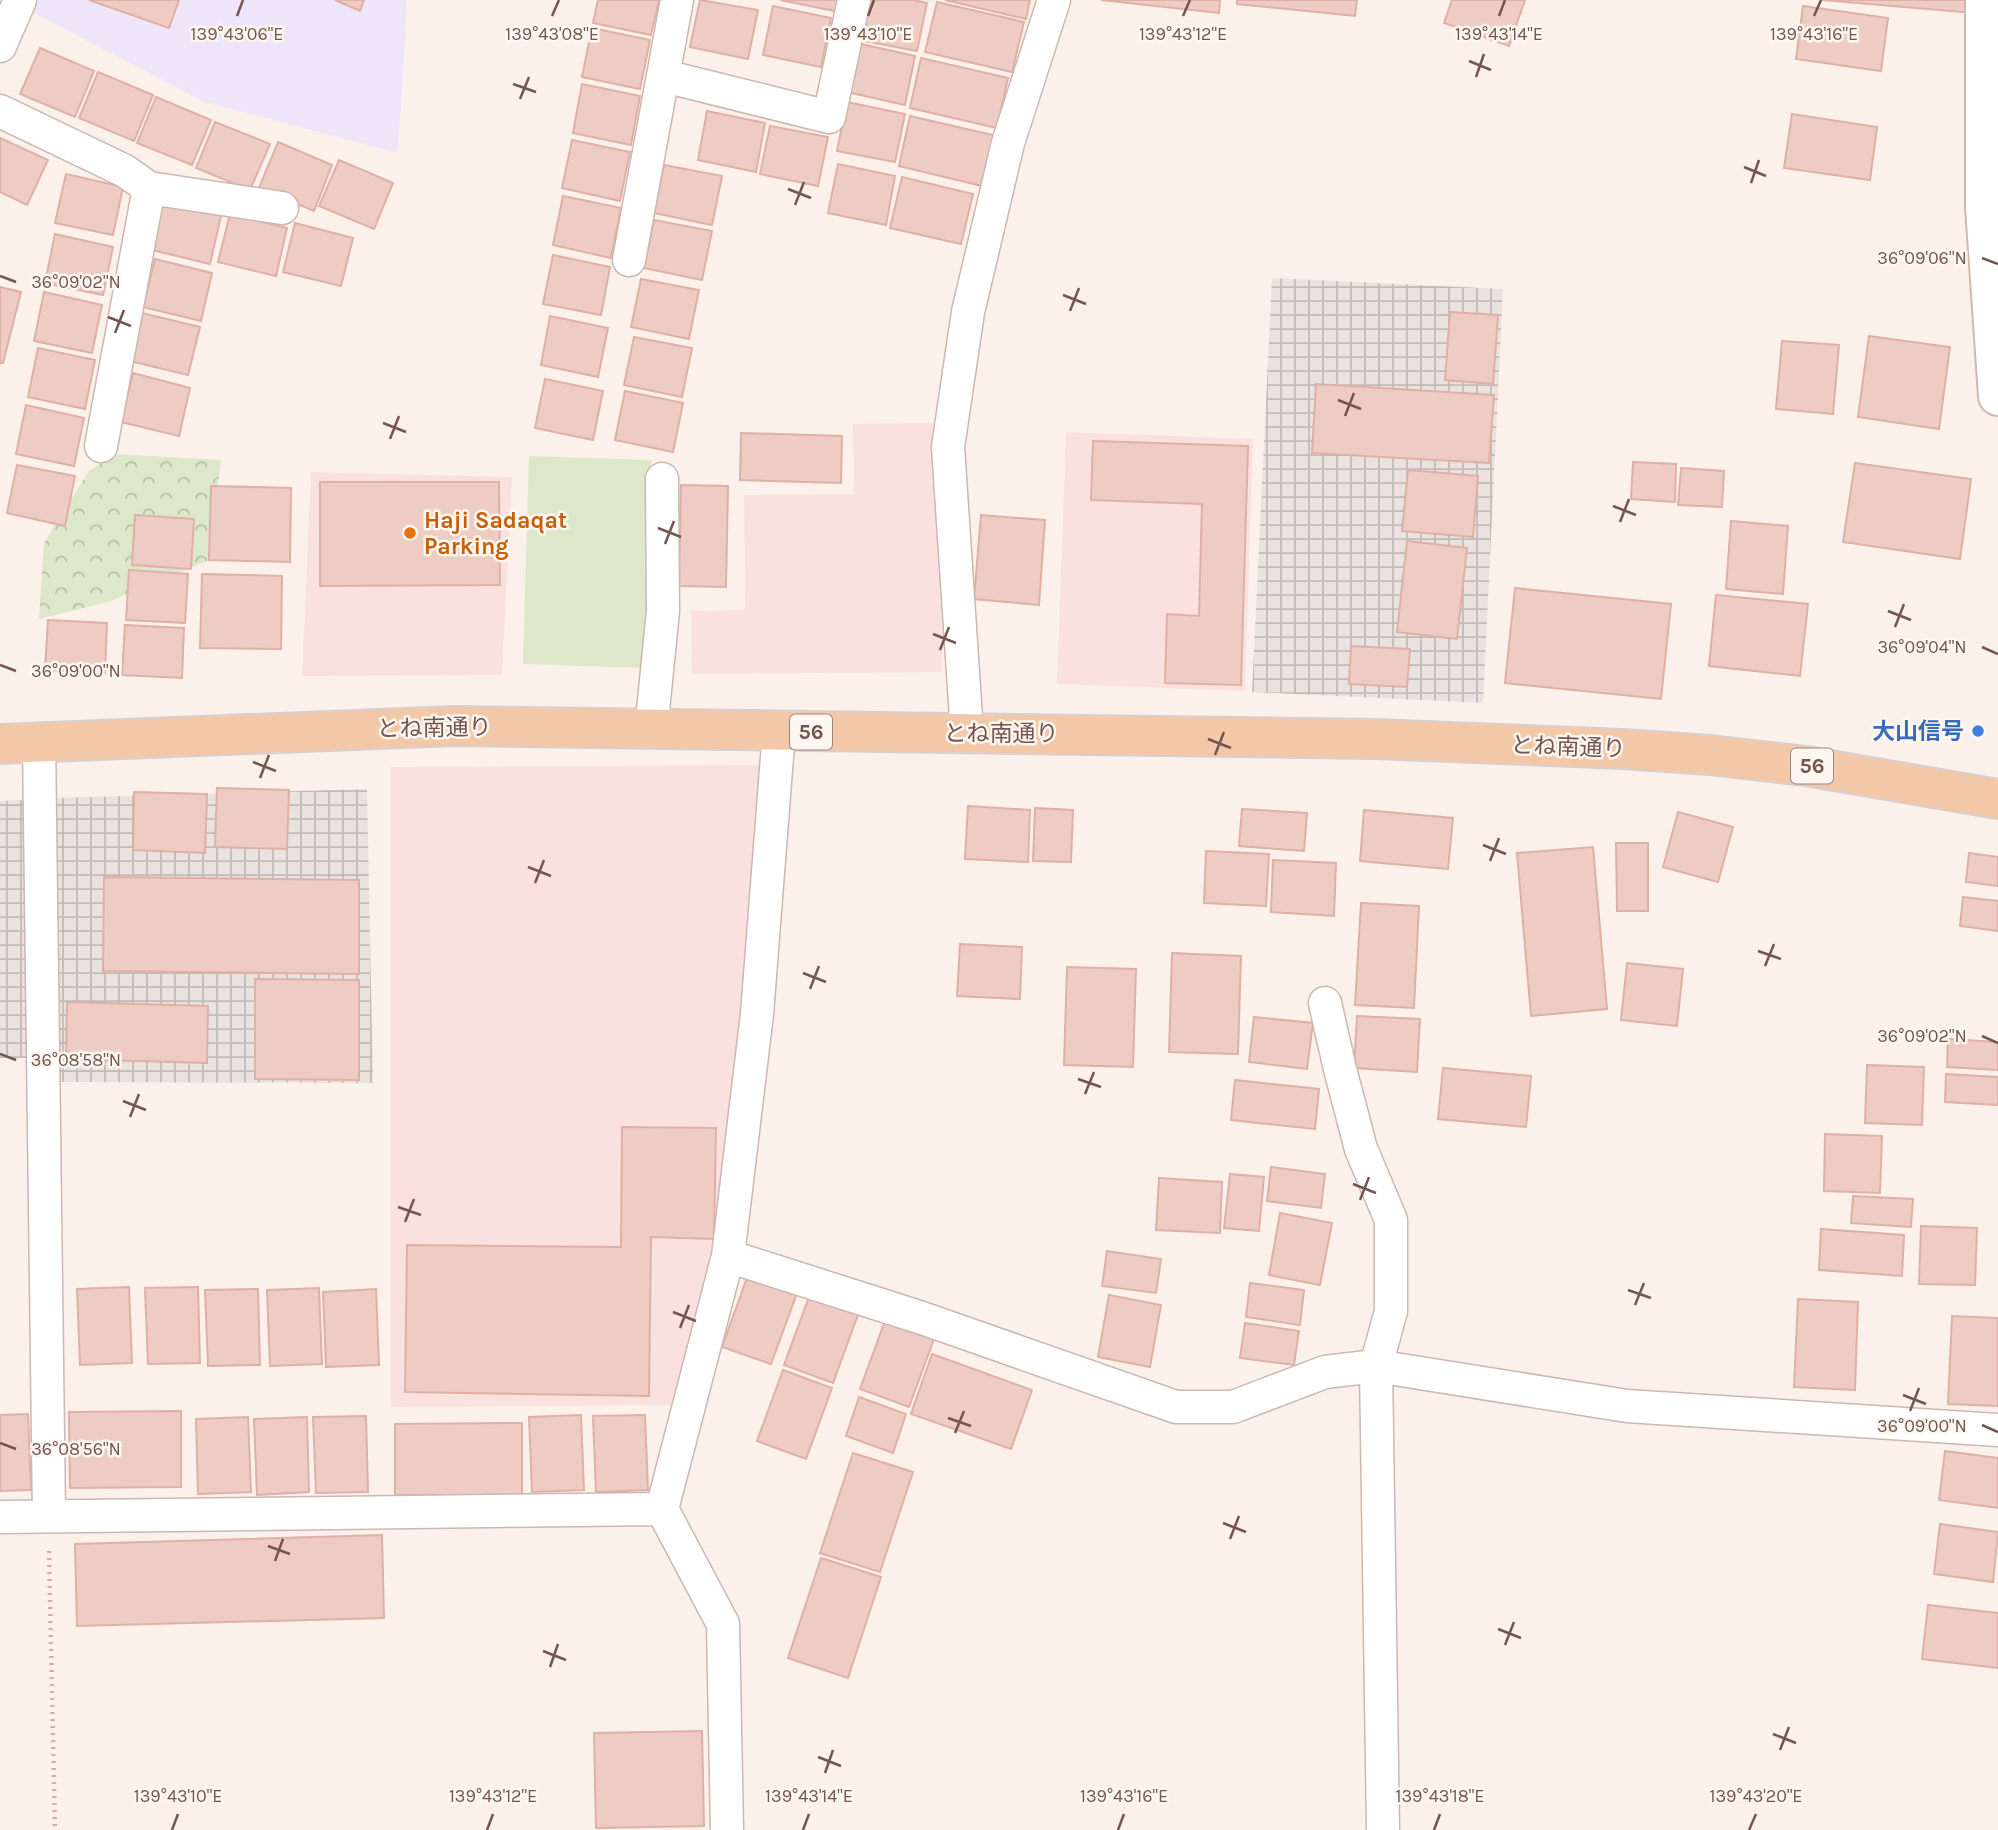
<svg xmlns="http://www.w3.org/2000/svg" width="1998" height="1830" font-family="Karla,'Noto Sans JP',sans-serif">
<defs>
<pattern id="industrial-grid" width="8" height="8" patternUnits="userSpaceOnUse" patternTransform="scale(1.75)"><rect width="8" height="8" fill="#eae2df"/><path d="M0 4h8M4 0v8" fill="none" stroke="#c2bab7"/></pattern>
<pattern id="forest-crowns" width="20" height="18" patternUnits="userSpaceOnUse" patternTransform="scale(1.75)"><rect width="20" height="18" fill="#dce8c9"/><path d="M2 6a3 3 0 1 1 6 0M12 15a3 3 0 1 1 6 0" fill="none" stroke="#b7bfa6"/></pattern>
</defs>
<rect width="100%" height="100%" fill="#fbf1ea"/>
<path fill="#fae1df" d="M939,423L942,672L692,674L691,611L745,610L744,495L854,494L853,424Z
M1066,432L1253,439L1245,691L1057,684Z
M311,472L512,477L502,675L302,676Z
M761,765L728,1256L689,1405L391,1407V767Z"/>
<path fill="url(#industrial-grid)" d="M1272,278L1503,289L1483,703L1252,692Z
M367,789L373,1083L58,1082L53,798Z
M25,800L27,1058H0V801Z"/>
<path fill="#eee6f8" d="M20,0H407L398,153L205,102L18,5Z"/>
<path fill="#dce8c9" d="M529,456L651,460L645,668L523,664Z"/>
<path fill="url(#forest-crowns)" d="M116,454L221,460L209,560L108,602L39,619L44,543L89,471Z"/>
<path fill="#eeccc4" stroke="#dfb0a6" stroke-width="2" d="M89,0H179L169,28Z
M335,0H364L360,11Z
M598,0H659L651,35L593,23Z
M700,0L758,10L748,59L690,47Z
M780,0H838L835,11Z
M866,0H913L927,3L917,51L859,40Z
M945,0H1030L1026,19Z
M1101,0H1220L1219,13Z
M1237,0H1357L1355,16L1237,4Z
M1452,0H1525L1509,46L1444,23Z
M1822,0H1985V14Z
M937,2L1024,22L1012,72L925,52Z
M773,6L831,18L821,67L763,55Z
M1803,6L1888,18L1881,71L1796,59Z
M592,28L650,40L640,89L582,77Z
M857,43L915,56L905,105L847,92Z
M40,48L94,71L75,117L20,94Z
M921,58L1008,78L997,128L910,108Z
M98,72L153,95L134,141L79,118Z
M582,84L640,96L631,145L573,133Z
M156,97L211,120L192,165L137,143Z
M847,102L905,114L895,162L837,151Z
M707,111L765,123L756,172L698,160Z
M1792,114L1877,127L1870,180L1784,168Z
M910,116L997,136L986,187L899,166Z
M215,122L270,144L250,190L196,168Z
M770,126L828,137L818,186L760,174Z
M0,138L48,160L27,205L0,192Z
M572,140L630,152L620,201L562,188Z
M278,142L332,165L314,211L259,188Z
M339,160L393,183L374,229L319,206Z
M838,164L895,176L886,225L828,213Z
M664,165L722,176L712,225L654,213Z
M66,174L123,187L113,235L55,223Z
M902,177L973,194L961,244L890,228Z
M563,196L621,208L611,258L553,245Z
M163,202L221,216L210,264L152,250Z
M230,214L287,228L276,276L218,262Z
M654,220L712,231L702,280L644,268Z
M295,223L353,238L341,286L283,272Z
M55,234L113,247L103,295L45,283Z
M553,255L610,267L601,315L543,304Z
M155,259L212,273L201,321L143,307Z
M641,279L699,290L689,339L631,327Z
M0,287L21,292L3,363H0Z
M44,292L102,305L92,353L34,341Z
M1450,312L1498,315L1493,384L1445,380Z
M142,313L200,327L188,375L130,361Z
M550,316L608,328L598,377L541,365Z
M1869,336L1950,347L1939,429L1858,417Z
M634,337L692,348L682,397L624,385Z
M1782,341L1839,345L1833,414L1776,409Z
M38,348L95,360L85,409L28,397Z
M133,373L190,388L179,436L121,422Z
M545,379L603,391L593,440L535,428Z
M1316,384L1494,395L1489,463L1312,453Z
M625,391L683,403L673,452L615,440Z
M26,405L84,418L74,466L16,454Z
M741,433L842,436L841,483L740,480Z
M1093,441L1248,446L1241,685L1165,683L1167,614L1199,616L1202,504L1091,500Z
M1633,462L1676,464L1675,502L1631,499Z
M1855,463L1971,479L1960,559L1843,542Z
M17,465L75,476L65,526L7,513Z
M1681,468L1724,471L1722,507L1678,505Z
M1408,470L1478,476L1473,537L1402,531Z
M320,482H499L500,585L320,586Z
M681,485L728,486L726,587L679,586Z
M211,486L291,488L290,562L209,560Z
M135,515L194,519L191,569L132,565Z
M981,515L1045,520L1039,605L974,599Z
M1731,521L1788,526L1783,594L1726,589Z
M1407,541L1467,548L1457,639L1397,632Z
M129,570L188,574L185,623L126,620Z
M202,574L282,576L281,649L200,648Z
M1515,588L1671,604L1661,699L1505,683Z
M1716,595L1808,604L1800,676L1709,666Z
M48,620L107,623L105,673L45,670Z
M125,625L184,628L182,678L122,675Z
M1351,646L1410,649L1407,687L1349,684Z
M217,788L289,790L287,849L215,847Z
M134,792L207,794L205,853L133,850Z
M968,806L1030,810L1028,862L965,859Z
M1035,808L1073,810L1071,862L1033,861Z
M1242,809L1307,813L1304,851L1239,846Z
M1364,810L1453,818L1448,869L1360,861Z
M1678,812L1733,827L1718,882L1663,867Z
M1616,843H1648V911H1617Z
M1593,847L1607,1009L1531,1016L1517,853Z
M1206,851L1269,854L1266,906L1204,903Z
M1969,853L1998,857V886L1966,882Z
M1273,860L1336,863L1334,916L1271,912Z
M104,877L359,880V974L103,971Z
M1963,897L1998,901V931L1960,926Z
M1361,903L1419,906L1414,1008L1355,1005Z
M960,944L1022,947L1020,999L957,996Z
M1172,953L1241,956L1238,1054L1169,1052Z
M1627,963L1683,969L1677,1026L1621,1020Z
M1067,967L1136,969L1133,1067L1064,1065Z
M255,979L359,980V1080L255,1079Z
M67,1002L208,1006L207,1063L66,1059Z
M1357,1016L1420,1019L1417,1072L1354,1068Z
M1254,1017L1313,1023L1307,1069L1249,1062Z
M1948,1039L1998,1042V1070L1947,1067Z
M1867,1065L1924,1067L1922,1125L1865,1123Z
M1443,1068L1531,1076L1526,1127L1438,1119Z
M1946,1074L1998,1077V1105L1945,1102Z
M1235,1080L1319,1089L1315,1129L1231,1120Z
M622,1127L716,1128L714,1239L651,1237L649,1396L405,1392L407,1245L621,1247Z
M1825,1134L1882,1136L1880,1193L1824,1191Z
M1271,1167L1325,1174L1321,1208L1267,1201Z
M1230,1174L1264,1177L1259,1231L1224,1228Z
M1159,1178L1222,1182L1220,1233L1156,1230Z
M1853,1196L1913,1199L1911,1227L1851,1223Z
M1280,1213L1332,1223L1320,1285L1269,1275Z
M1921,1226L1977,1228L1975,1285L1919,1284Z
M1821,1229L1904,1235L1902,1276L1819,1270Z
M1107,1251L1161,1259L1156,1293L1102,1286Z
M748,1275L797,1293L771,1364L722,1347Z
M1250,1283L1304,1290L1300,1325L1246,1317Z
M129,1287L132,1363L80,1365L77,1289Z
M198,1287L200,1363L148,1364L145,1288Z
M319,1288L322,1364L270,1366L267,1290Z
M258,1289L260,1365L208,1366L205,1290Z
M376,1289L379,1365L326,1367L323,1292Z
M810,1294L859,1312L833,1383L784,1365Z
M1109,1295L1161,1305L1150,1367L1098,1357Z
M1798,1299L1858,1302L1855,1390L1794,1387Z
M1952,1316L1998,1318V1406L1948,1404Z
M886,1318L935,1336L909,1407L860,1389Z
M1245,1323L1299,1331L1294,1365L1240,1358Z
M932,1354L1032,1390L1011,1449L911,1414Z
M783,1370L832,1388L806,1459L757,1441Z
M859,1397L906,1414L893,1453L846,1436Z
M181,1411V1487L70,1488L69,1412Z
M28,1414L31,1490L0,1491V1415Z
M581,1415L584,1490L532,1492L529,1417Z
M645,1415L648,1490L596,1492L593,1416Z
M366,1416L368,1492L316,1493L313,1417Z
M248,1417L251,1492L198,1494L196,1419Z
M307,1417L309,1492L257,1495L254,1419Z
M522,1423V1495H395V1424Z
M1945,1451L1998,1458V1508L1939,1500Z
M853,1453L913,1472L880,1572L820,1553Z
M1940,1524L1998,1532L1993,1582L1934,1574Z
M382,1535L384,1618L77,1626L75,1544Z
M821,1558L881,1577L848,1678L788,1658Z
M1928,1605L1998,1613V1668L1922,1659Z
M702,1731L704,1826L596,1828L594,1733Z"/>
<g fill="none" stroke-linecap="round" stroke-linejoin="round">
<defs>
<path id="street" d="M0,46L20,0
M664,76L829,117L854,0
M0,111L125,171L149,188L282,208
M629,260L677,0
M101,446L149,188
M651,730L663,611L662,479
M967,733L948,447L968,312L1008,143L1054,0
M39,741L49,1516
M1325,1003L1340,1069L1361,1149L1391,1220V1311L1376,1366L1383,1830
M728,1256L922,1318L1176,1407H1233L1325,1372L1376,1366L1627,1406L1998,1430
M0,1517L662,1509
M727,1830L723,1624L662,1509L728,1256L757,1014L779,731"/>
<path id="secondary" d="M1985,0V207L1998,396"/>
<path id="primary" d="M0,744L454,726L1375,739L1623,749L1710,755L1806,766L1998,799"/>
</defs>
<use href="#street" stroke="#ccb7b1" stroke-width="35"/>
<use href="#secondary" stroke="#d1b8b1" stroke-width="42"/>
<use href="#primary" stroke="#d8cfce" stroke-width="42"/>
<path stroke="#d3afa7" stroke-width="4.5" stroke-dasharray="2 5" stroke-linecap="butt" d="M49,1551L55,1830"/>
<use href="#street" stroke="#fff" stroke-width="32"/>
<use href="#secondary" stroke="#fff" stroke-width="38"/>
<use href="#primary" stroke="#f3c8a9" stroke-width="38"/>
</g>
<path fill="none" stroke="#74554f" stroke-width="2.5" d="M237,16L243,0M552,16L559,0M868,16L874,0M1183,16L1190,0M1499,16L1505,0M1814,16L1821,0M1469,61L1491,70M1476,77L1484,54M513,84L536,92M520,99L529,77M1744,167L1766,176M1751,183L1759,160M788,189L811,198M795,205L804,182M1982,258L1998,264M0,276L16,282M1063,295L1086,304M1070,311L1079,288M108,317L131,326M115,333L124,310M1338,400L1361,409M1345,416L1354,393M383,423L406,432M390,439L399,416M1613,506L1636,515M1620,522L1629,499M658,528L681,537M665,544L674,521M1888,611L1911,620M1895,627L1904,604M933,634L956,643M1982,647L1998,654M940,650L949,627M0,665L16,671M1208,739L1231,748M1215,755L1224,732M253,762L276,771M260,778L269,755M1483,845L1506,854M1490,861L1499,838M528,867L551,876M535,883L544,860M1758,951L1781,959M1765,966L1774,944M803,973L826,982M810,989L819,966M1982,1036L1998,1043M0,1054L16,1060M1078,1079L1101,1087M1085,1094L1094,1072M123,1101L146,1110M130,1117L139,1094M1353,1184L1376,1193M1360,1200L1369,1177M398,1207L421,1215M405,1222L414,1199M1628,1290L1651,1298M1635,1305L1644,1283M673,1312L696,1321M680,1328L689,1305M1903,1395L1926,1404M1910,1411L1919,1388M948,1418L971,1426M1982,1425L1998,1432M955,1433L964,1411M0,1443L16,1449M1223,1523L1246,1532M1230,1539L1239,1516M268,1546L290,1554M275,1561L283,1539M1498,1629L1521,1638M1505,1645L1514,1622M543,1651L566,1660M550,1667L558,1644M1773,1734L1796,1743M1780,1750L1789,1727M818,1757L841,1766M825,1773L833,1750M172,1830L178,1814M487,1830L493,1814M803,1830L809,1814M1118,1830L1124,1814M1434,1830L1440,1814M1749,1830L1756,1814"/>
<circle fill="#e8710a" stroke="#fef6f0" stroke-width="2.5" cx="410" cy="533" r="7"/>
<circle fill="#3f7fe0" stroke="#fef6f0" stroke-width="2.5" cx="1978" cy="731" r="7"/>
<g text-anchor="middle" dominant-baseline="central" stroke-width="5" stroke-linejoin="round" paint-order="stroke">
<g fill="#fef6f0" stroke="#9d857f" stroke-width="2">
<rect x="790" y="714.5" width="42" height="35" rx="5"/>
<rect x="1791" y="748.5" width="42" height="35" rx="5"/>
</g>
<g font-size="21" font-weight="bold" fill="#74554f">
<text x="811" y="732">56</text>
<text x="1812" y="766">56</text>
</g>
<g font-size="23" font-weight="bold" fill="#c56008" stroke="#fef6f0" text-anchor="start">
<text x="424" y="520">Haji Sadaqat<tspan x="424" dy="26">Parking</tspan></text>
</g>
<g font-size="23" fill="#74554f" stroke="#fef6f0">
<text transform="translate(434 728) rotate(-1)">とね南通り</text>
<text x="1001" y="733">とね南通り</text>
<text transform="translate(1568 747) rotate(2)">とね南通り</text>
</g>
<g font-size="23" font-weight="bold" fill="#366cbe" stroke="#fef6f0" text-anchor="end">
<text x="1964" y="731">大山信号</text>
</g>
</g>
<g font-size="18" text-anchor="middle" fill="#74554f" stroke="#fef6f0" stroke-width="5" stroke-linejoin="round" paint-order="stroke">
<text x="552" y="40">139°43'08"E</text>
<text x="237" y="40">139°43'06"E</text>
<text x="868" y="40">139°43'10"E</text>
<text x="1183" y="40">139°43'12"E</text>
<text x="1499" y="40">139°43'14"E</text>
<text x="1814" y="40">139°43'16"E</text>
<text x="1922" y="264">36°09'06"N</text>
<text x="76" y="288">36°09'02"N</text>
<text x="1922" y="653">36°09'04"N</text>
<text x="76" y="677">36°09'00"N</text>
<text x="1922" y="1042">36°09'02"N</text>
<text x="76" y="1066">36°08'58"N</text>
<text x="1922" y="1432">36°09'00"N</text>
<text x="76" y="1455">36°08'56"N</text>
<text x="178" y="1802">139°43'10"E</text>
<text x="493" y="1802">139°43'12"E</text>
<text x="809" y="1802">139°43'14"E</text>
<text x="1124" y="1802">139°43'16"E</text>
<text x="1440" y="1802">139°43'18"E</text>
<text x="1756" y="1802">139°43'20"E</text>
</g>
</svg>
